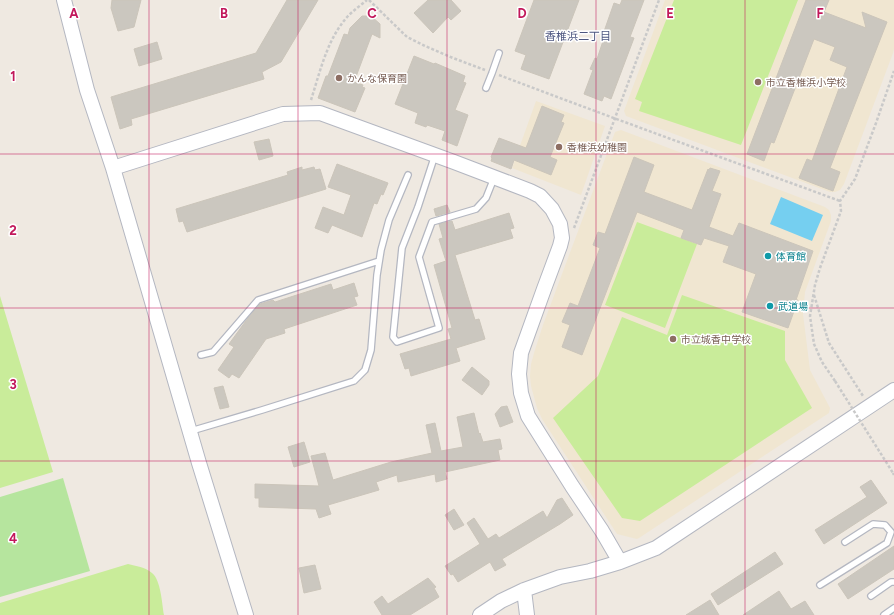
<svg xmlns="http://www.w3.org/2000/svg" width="894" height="615" font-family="Figtree,'Noto Sans JP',sans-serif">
<rect width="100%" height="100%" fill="#efe9e1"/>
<path fill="#f0e6d1" d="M665,0H894V49L893,53L844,184L840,190L835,192H830L626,116L624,111Z
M536,101L605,126L581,195L512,168Z
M621,130L825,207L829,210L831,215V221L805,292L803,314L810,370L830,408L829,413L639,538L637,539L617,534L542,419L537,408L531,386L530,376L531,364L534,353L543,325L615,132Z"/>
<path fill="#b6e59e" d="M63,478L90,571L0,597V497Z"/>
<path fill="#c9ec9a" d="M674,0H798L741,145L639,111L642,102L635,99Z
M637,222L697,244L665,328L605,305Z
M682,295L785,331V360L812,408L640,521L622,518L553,418L598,376L622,317L667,335Z
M0,296L53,472L0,488Z
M128,564C136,566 145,567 152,573C161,580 162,604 164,615H0V603Z"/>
<path fill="#75cff0" d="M781,197L823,215L812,241L770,224Z"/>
<path fill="#cbc7bf" stroke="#cbc5ba" d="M112,0H141L134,27L118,31L111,8Z
M287,0H318L281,62L262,72L264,79L131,119L132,125L120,129L111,97L256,53Z
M428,0H451L461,11L451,20L448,17L433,33L414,13Z
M534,0H579L549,79L521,69L526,55L515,51Z
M622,0H644L630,37L634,38L611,99L604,96L602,101L584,94L593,70L590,69L595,58L597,59L603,41L601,40L614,3L620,5Z
M806,0H829L824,12L866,28L862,12L887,22L830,168L840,172L833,191L799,178L807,159L812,161L847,67L830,60L835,47L814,39L774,143L771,142L764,161L747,154Z
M362,16H371L380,24V38L372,34L354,82L363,85L362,87L365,88L355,112L318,98L326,76H328L344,34L348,35L350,28Z
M157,42L162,59L139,66L134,49Z
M414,56L434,64L435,63L465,76L463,82L466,83L455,110L468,115L457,146L442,140L445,131L427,125L426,127L415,123L418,113L395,104Z
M542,106L564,115L561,122L564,123L550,157L557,160L551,175L514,160L511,169L491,161L492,158L491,157L499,138L526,148Z
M269,139L273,156L259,160L254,142Z
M634,157L654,165L644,192L692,210L708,169L709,170L710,168L720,171L712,191L721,194L709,227L733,236L739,223L813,251L796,300H798L788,328L742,312L756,274L723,262L729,246L704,238L701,245L681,238L684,230L637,212L582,355L562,347L570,325L562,322L570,303L578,306L600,248L593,245L598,232L605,234Z
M337,164L388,183L383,195L381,194L377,204L374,203L362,237L332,225L328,233L315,228L323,207L344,215L351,195L328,187Z
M302,167V170L314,167L315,170L320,169L326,189L187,232L183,221L179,222L176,209L288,175L287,172Z
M447,205L450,212L436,216L434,209Z
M509,213L514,228L510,229L513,238L455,255L475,320L479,319L485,339L456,348L460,361L411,376L409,368L405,369L400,354L451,339L448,329L452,328L434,265L446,261L439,239L443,238L439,224L452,221L455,230Z
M354,283L358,296L354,297L357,305L284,329L285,333L266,339L239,378L232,374L229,378L218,370L234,347L229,344L248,318L260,304L273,300L275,302L331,284L333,290Z
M472,367L489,381V385L482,395L462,380Z
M223,386L229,407L220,409L214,388Z
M507,406L513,422L500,427L495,414L501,407Z
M474,413L479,434L480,433L483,442L500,439L502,449L498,450L500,460L445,472L447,479L436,482L435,474L398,482L397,475L376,482L379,490L328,505L331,514L319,518L316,509L259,507V498H255V484L319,486L311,456L325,453L333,480L391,462L432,453L426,425L435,423L441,451L463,447L457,417Z
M304,442L310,462L294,467L288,447Z
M871,480L887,503L824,544L815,530L867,497L860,487Z
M562,498L573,515L560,524L502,559L506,565L495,571L490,562L458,582L453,574L451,575L445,566L480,544L467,523L474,518L488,539L496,534L499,538L543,511L547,518L557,500Z
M454,509L464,525L454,530L445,515Z
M894,546V569L848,599L838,584Z
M775,552L783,564L718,605L711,594Z
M315,565L321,589L304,593L299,568Z
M428,578L436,587L434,588L439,597L410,615H382L374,602L382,596L388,604Z
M779,591L791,609L805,601L814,615H743Z
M710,600L719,615H686Z"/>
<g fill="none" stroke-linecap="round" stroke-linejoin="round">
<defs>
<path id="service" d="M486,88L492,73L499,53
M435,155L418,207L402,248L393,337L397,342L439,328L419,257L432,222L476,209L486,198L494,178
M201,355L213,352L258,300L379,261
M191,431L262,410L354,381L365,370L371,350L377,275L381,250L389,220L408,175
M820,585L887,543L891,532L885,525L873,524L845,542
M871,596L891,582H894
M884,615L894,608"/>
<path id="tertiary" d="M64,0L87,90L113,168L199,463L246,615
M113,168L283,114L320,113L454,162L530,191L540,196L552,209L560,224L562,238L560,246L544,289L521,353L519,374L521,393L528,416L572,486L602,531L620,562
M524,590L527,615
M480,615L501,601L524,590L560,577L590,571L620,562L656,548L894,390"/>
</defs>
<use href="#service" stroke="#b4b7c1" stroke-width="8"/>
<use href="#tertiary" stroke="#b4b7c1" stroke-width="16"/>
<path stroke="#c9c9c9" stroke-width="2.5" stroke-dasharray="3 2" stroke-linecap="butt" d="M369,0L407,37L425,46L453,58L485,70
M499,75C612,118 726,159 840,201
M311,100C320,72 327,39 348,16C354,10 361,5 367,0
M574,228L659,0
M814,295L829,343L863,396
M835,381L822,362L814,344L810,316L815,285L820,268L841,211L840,201L855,179L876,123L894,71
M893,473L894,475"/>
<use href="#service" stroke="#fff" stroke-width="5.5"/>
<use href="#tertiary" stroke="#fff" stroke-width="14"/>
<path stroke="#c9c9c9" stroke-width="2.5" stroke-dasharray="3 2" stroke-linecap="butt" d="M835,381L893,473"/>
</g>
<path fill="none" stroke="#c2185b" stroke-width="1" stroke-opacity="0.55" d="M149,0V615M298,0V615M447,0V615M596,0V615M745,0V615M0,154H894M0,308H894M0,461H894"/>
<g fill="#8d6e63" stroke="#fff" stroke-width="1.5">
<circle cx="339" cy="78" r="4"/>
<circle cx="758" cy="82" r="4"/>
<circle cx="559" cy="147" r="4"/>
<circle cx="673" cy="339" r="4"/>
</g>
<g fill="#0f9aa8" stroke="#fff" stroke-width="1.5">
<circle cx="768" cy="256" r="4"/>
<circle cx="770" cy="306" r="4"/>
</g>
<g text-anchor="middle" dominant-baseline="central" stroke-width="3" stroke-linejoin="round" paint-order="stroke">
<g font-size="10" fill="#785e54" stroke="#fff" text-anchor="start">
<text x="347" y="78">かんな保育園</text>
<text x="766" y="82">市立香椎浜小学校</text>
<text x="567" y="147">香椎浜幼稚園</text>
<text x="681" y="339">市立城香中学校</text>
</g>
<g font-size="10" fill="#0d838f" stroke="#fff" text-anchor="start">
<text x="776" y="256">体育館</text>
<text x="778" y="306">武道場</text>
</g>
<g font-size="11" fill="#4d5680" stroke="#fff">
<text x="578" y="36">香椎浜二丁目</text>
</g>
</g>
<g font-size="13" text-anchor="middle" font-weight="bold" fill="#c2185b" stroke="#fff" stroke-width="3" stroke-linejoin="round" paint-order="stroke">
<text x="74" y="18">A</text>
<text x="224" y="18">B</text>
<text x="372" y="18">C</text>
<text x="522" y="18">D</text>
<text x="670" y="18">E</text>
<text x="820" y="18">F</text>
<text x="13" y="81">1</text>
<text x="13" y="235">2</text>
<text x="13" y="389">3</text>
<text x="13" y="543">4</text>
</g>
</svg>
